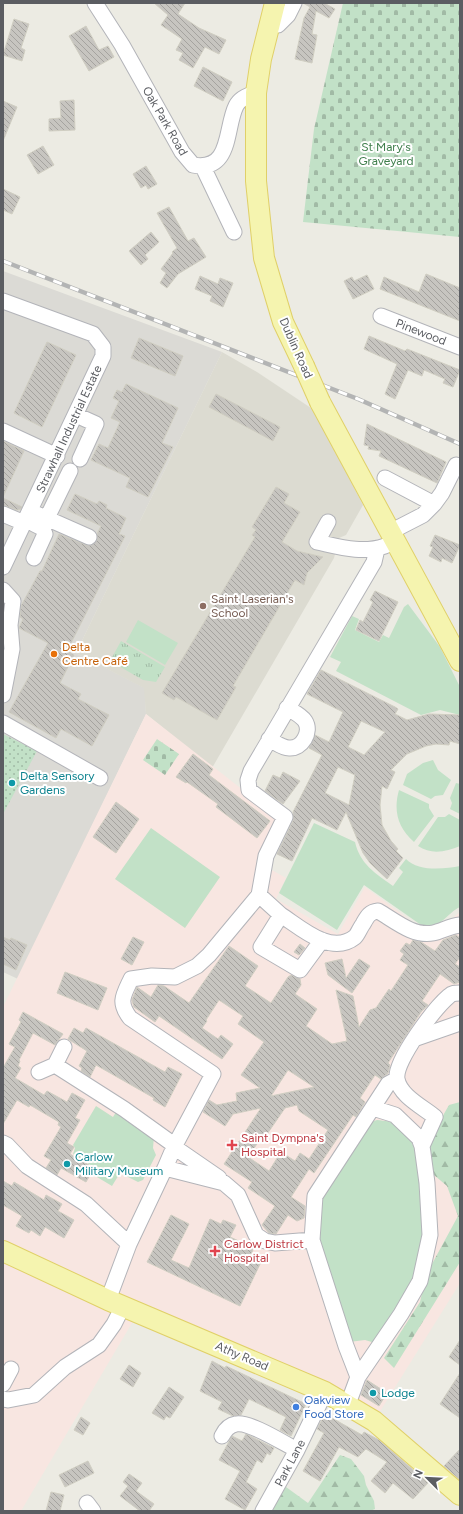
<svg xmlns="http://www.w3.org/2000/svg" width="463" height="1514" font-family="Figtree,sans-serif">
<defs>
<pattern id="forest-firs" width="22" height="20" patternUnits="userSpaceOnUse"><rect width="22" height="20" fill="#c2e1c7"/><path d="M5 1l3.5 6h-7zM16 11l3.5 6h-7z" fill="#a1baa5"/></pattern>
<pattern id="cemetery-stones" width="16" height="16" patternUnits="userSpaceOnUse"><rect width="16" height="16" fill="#c2e1c7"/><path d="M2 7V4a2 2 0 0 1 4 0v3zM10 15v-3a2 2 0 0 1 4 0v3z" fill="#a1baa5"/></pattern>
<pattern id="park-tufts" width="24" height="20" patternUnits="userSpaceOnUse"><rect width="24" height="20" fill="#c2e1c7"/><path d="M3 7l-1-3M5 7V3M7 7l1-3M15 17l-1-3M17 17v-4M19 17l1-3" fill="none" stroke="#a1baa5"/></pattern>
<pattern id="garden-dots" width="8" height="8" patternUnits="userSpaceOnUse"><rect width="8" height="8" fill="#c2e1c7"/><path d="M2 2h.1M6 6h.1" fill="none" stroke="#a1baa5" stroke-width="1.8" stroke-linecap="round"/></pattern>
<pattern id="building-back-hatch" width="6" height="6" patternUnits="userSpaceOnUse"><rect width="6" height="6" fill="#c7c5c0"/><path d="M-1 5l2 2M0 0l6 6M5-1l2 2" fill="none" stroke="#a5a39f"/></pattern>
</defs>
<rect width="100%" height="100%" fill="#ecebe3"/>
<path fill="#dbdad5" d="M3,271L222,352L76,653L145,688L146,714L18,979L3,972Z"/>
<path fill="#dcdbd1" d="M222,352L257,372L314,410L363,505L346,535L339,538L334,558L212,768L146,714L144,688L76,653Z"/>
<path fill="#f8e6e1" d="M146,714L280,819L256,861L286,878L276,899L338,934L365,887L426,932L440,929L460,912V1283L379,1413L338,1388L141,1302L139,1311L21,1511H3V1007Z"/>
<path fill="#c2e1c7" d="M408,604L440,647L460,687V715L440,710L421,715L336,671L341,662L330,657L352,616L359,619L355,630L379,642L383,635L389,638L404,607Z
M138,620L178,643L165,665L126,642Z
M433,760L438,770L451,780L443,795L435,796L431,799L403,785L407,774L423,763Z
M456,783L460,784V814L450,809L452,803L450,798Z
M399,790L429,804V808L434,816L414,842C398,828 393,811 399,790Z
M449,814L460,820V846C446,852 431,855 418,846L438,817H445Z
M314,823L355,842C360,864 375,873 393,886L403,872L399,868L406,859C418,872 445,869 460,866V907C444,915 443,929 421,925L364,885L337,930L279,893Z
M151,828L220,877L185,928L115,879Z
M96,1106L113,1117L118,1109L154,1137L153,1148L156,1155L143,1180L138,1182L120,1173L112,1186L97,1177V1169L73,1154L75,1148L73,1145Z
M377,1120C385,1121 393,1121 400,1126C425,1146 427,1219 422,1248C420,1260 415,1276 410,1286C401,1306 387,1325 375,1343L365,1340L349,1342L319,1236L320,1199L368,1123Z"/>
<path fill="url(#forest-firs)" d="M460,1102V1262L394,1368L384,1358L420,1302L426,1275L458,1216L447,1186L434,1175L428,1146L437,1126L449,1105Z
M340,1455L351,1459L364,1476L366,1485L374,1501L375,1509L370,1511H270L286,1487L308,1503Z"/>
<path fill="url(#cemetery-stones)" d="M343,3H460V237L303,222L314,129Z
M157,739L179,754L165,775L143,760Z"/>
<path fill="url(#park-tufts)" d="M121,641L165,667L156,682L143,680L110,661Z"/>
<path fill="url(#garden-dots)" d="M3,734L37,751L3,814Z"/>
<path fill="url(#building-back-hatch)" stroke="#d0cec2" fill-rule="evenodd" d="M154,3H185L178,14L199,28L226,40L219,54L205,47L193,68L179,60L183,53L176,50L182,39L161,25L168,15Z
M303,3H324L335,9L329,18L316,11L312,34L317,35L312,63L295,59L304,18L310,7Z
M14,19L29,24L21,48L25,50L22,61L3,55Z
M86,26L99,50L108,46L114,57L89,71L69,36Z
M203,67L232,82L223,101L194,86Z
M74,100L75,130L49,131V119L61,118L60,101Z
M3,101L17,107L3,141Z
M43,146L54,165L38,174L27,155Z
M146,166L157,184L148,189L146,185L141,188L133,174Z
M3,189L20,197L12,214L3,210Z
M169,207L188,241L194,238L206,257L178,274L167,288L160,283L166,273L161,269L173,253L172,252L177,248L157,213Z
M151,232L159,242L145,255L148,259L141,265L129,251Z
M426,274L460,288V321L380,289L384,277L419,292Z
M367,275L374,289L353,299L344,281L352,277L354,281Z
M200,276L218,284L220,278L233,283L223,307L210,301L212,296L195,289Z
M369,336L405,351L407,349L460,370L453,387L443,383L445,379L424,370L422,376L408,370L395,399L385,394L397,364L364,349Z
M139,338L183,356L175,376L131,358Z
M47,342L76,355L42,427L14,413Z
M126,384L178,408L162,443L173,447L148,497L126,487L130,478L91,460L99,444L108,448L120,422L111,418L119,401L113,398L117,390L122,392Z
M216,394L280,427L273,441L209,407Z
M367,424L446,462L437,483L379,456L381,451L368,449L369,446L364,445Z
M3,441L24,451L3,497Z
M276,487L289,494L284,503L300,512L282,542L297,551L323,557L307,573L304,585L295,580L233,686L236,687L217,720L176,697L174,700L162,693L255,537L252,535L256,530L252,527Z
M75,494L97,504L99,501L107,505L106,508L126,518L119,534L125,536L67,651L74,655L60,683L81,694L78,699L109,715L92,746L61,729L56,738L9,712L48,643L19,628L23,619L20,617L21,606L40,571H42L59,534L86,545H92L97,540V534L101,526L67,510Z
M3,498L22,507L21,509L17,510L3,505Z
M435,535L460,545L452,563L442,558L441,562L429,556L433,547L430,546Z
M375,591L398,602L379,641L356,630L360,620L363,622L373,602L370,600Z
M321,670L395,707L398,709L395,714L407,720L429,714L460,715V744L450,741L449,745L436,744L426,746L407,754L391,770L395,772L387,789L382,786L380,805L382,825L391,841L398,849L396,851L403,858L387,879L370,863L363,853L346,812L337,830L312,818L292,861L277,854L293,821V812L322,755L309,748L315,735L329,742L343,712L307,694ZM361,721L385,732L364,755L348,747ZM338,767L355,775L349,805L325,793Z
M193,754L213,769L209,775L270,821L257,838L216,807L218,804L187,782L186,783L176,777Z
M283,772L300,781L283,804L265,791L273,775L280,778Z
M116,802L139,819L116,853L93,837Z
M456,935L460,938V957L455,964L460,967V982L454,984L440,974L422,1001L428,1005L421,1012L388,1063L390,1065L388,1073L381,1079L375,1075L360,1098L365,1102L356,1117L353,1115L314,1173L309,1169L291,1197L305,1206L304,1218L297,1221L288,1215L276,1234L269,1233L262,1225L275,1206L248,1188L252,1182L224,1164L261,1108L233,1114L225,1126L203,1112L209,1100L217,1105L237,1101L236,1093L260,1088L241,1075L264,1042L238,1024L243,1016L219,1000L206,1020L207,1021L202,1028L218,1039L221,1035L233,1044L222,1059L159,1016L155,1022L134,1007L132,1000L137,987L151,997L158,985L164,986L189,1003L229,946L258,966L245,986L271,1003L288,977L291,975L300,979L301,985L295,994L317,1009L306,1026L332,1044L347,1041L336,990L353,996L359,1027L370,1010L376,1008L389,989L391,991L408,965L400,960L404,954L400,951L406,943L410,945L413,940L421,942L435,951L443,940ZM288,1070L314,1087L271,1096ZM297,1105L299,1111L328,1130L309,1159L300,1153L295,1161L281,1152L269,1171L248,1157L261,1138L263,1140L285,1108Z
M3,937L10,940L11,938L27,945L16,970L3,964Z
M133,937L144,942L132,965L121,959Z
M300,944L305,948L299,955L294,952Z
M342,959L346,978L359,959L370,966L352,993L328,975L325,963Z
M65,972L107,988L98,1010L57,993Z
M23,1012L63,1034L55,1045L33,1033L19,1060L20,1061L18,1066L21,1068L15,1078L44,1095L47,1091L67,1102L72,1093L85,1100L75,1118L80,1120L67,1143L74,1147L70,1154L94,1168L86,1182L61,1168L57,1175L46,1168L51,1160L44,1156L61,1127L58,1125L59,1122L30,1105L29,1107L17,1100L3,1124V1068L15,1047L9,1044L21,1022L19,1020Z
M74,1028L83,1033L86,1028L165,1072L168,1067L182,1074L165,1107L153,1100L154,1098L96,1065L90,1077L81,1071L82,1068L79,1066L87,1051L68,1039Z
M3,1181L12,1186L14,1182L44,1200L46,1195L62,1204L58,1211L74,1220L64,1238L45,1227L40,1236L31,1230L29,1233L16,1226L22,1216L3,1205Z
M171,1215L189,1224L171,1260L189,1268L210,1219L221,1224L223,1220L236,1225L230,1237L254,1248L250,1256L261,1262L240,1306L147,1262Z
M460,1340V1365L449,1357Z
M212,1361L225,1368L226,1366L306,1404L291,1436L280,1430L286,1417L249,1399L241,1415L233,1416L218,1409L222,1402L200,1391Z
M129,1365L141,1373L133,1387L120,1379Z
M460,1373V1418L440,1404Z
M367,1380L387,1393L379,1406L361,1395Z
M169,1387L184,1397L170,1418L166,1416L164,1420L152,1413Z
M325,1414L362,1435L364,1432L379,1440L428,1483L413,1499L393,1483L385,1493L371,1481L387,1462L366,1449L358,1457L339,1447L320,1481L303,1471L324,1433L317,1429Z
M81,1417L90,1423L83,1435L74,1430Z
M246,1434L274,1448L270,1455L267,1453L262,1463L257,1460L246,1482L257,1489L245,1510L225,1499L240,1471L219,1460L232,1436L242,1441Z
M460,1449V1480L444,1466Z
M88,1461L94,1473L65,1487L59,1475Z
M129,1474L142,1483L136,1491L154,1504L149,1511H140L120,1496L128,1486L123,1482Z
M51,1492L64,1495L60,1511H46Z"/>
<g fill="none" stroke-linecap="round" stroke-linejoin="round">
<defs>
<path id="minor" d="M95,3L122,45L182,152L193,165C232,172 225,128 236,106C240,98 248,95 256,93
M269,23L278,25L288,15L294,3
M203,167L234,232
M3,301L93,334L103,347V356L3,567
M381,316L460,347
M76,415L96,424L80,459
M3,431L57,456
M385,478L434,504L423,515L390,532
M434,504L442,493L456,465
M30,511L89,537
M3,514L24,523
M328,522L317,542C340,547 362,554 385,546
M34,524L42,528L45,534L34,558
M42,528L70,471
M3,590L13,601L10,625L12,649L3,695
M3,723L100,778
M269,739C275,742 282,748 289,748C302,749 312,732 305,721C301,715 294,712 287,708
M281,915L259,895L266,856L285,817L249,790L248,780L251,771L374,562L377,549
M322,940L300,970L261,947L281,915C301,928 331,956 355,937C358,934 360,928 363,924C367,917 369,912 378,911C394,920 413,937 433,933C442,931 450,926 460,925
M414,1039L460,1023
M64,1047L55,1065L124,1109L170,1142L174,1147L219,1178
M39,1072L55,1065
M373,1108L395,1115L419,1138L422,1146
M3,1143L7,1145L27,1166L86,1204L129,1244L165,1168L224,1183L238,1195L256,1235L265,1241L275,1243L312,1240
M165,1168L174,1147L213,1074L130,1018C118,1002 123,996 131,979L152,976L175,977L197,966L209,955L259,895
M108,1300L129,1244
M358,1377L401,1314L420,1281L430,1235L427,1183L422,1146L435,1117C423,1107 400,1096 397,1079C394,1061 435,1008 449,996C452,993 455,993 460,993
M3,1384L11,1369
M3,1399L8,1400L34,1395L65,1367L99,1345L114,1324L123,1306
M348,1404L358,1377L346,1346L312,1240L315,1196L388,1084L397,1079
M222,1436C225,1430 229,1425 236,1424C249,1421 285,1444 297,1450
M87,1503L93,1511
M263,1511L297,1450L325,1392"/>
<path id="major" d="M275,3L261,59L256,93V181L264,258L283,322L304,366
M320,402L460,661
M3,1251L108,1300L325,1392L374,1421L460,1495"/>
</defs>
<use href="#minor" stroke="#b3b4b9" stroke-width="17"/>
<use href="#major" stroke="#e0d068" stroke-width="22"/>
<use href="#minor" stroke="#fff" stroke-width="15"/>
<use href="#major" stroke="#f5f4af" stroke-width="20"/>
<defs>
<path id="rail" d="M3,261L358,399L460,444"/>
</defs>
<use href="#rail" stroke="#b3b4b4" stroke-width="4.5"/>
<use href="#rail" stroke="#fff" stroke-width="3" stroke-dasharray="9" stroke-linecap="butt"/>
<defs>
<path id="major-bridge" d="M304,366L320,402"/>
</defs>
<use href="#major-bridge" stroke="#e0d068" stroke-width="22" stroke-linecap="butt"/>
<use href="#major-bridge" stroke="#f5f4af" stroke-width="20"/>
</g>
<circle fill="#8d6e63" stroke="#fff" stroke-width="1.5" cx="203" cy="606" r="4"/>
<circle fill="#e8710a" stroke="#fff" stroke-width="1.5" cx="54" cy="654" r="4"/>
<g fill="#0f9aa8" stroke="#fff" stroke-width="1.5">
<circle cx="12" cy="783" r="4"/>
<circle cx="67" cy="1164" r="4"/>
<circle cx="373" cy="1393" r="4"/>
</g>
<g fill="#e0444e" stroke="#fff" stroke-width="1.5">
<path d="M230 1139h4v4h4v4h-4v4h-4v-4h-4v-4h4z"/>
<path d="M213 1245h4v4h4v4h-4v4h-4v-4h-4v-4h4z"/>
</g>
<circle fill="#3f7fe0" stroke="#fff" stroke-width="1.5" cx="296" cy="1407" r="4"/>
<g text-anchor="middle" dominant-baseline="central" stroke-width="4" stroke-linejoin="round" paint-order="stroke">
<g font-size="12" fill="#5b5d62" stroke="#fff">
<text transform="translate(165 121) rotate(60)">Oak Park Road</text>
<text transform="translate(421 332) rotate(21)">Pinewood</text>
<text transform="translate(296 348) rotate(66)">Dublin Road</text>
<text transform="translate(69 429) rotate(-65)">Strawhall Industrial Estate</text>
<text transform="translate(242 1356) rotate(23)">Athy Road</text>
<text transform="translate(290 1463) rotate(-62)">Park Lane</text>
</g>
<g font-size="12" fill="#3e7e4b" stroke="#fff">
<text x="386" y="147">St Mary's<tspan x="386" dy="14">Graveyard</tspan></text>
</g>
<g font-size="12" fill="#785e54" stroke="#fff" text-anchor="start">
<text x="211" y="599">Saint Laserian's<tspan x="211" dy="14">School</tspan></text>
</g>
<g font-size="12" fill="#c56008" stroke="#fff" text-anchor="start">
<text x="62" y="647">Delta<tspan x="62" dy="14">Centre Café</tspan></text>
</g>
<g font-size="12" fill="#0d838f" stroke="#fff" text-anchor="start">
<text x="20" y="776">Delta Sensory<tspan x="20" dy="14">Gardens</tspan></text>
<text x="75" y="1157">Carlow<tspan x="75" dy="14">Military Museum</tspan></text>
<text x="381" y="1393">Lodge</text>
</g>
<g font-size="12" fill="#be3a42" stroke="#fff" text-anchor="start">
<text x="241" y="1138">Saint Dympna's<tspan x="241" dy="14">Hospital</tspan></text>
<text x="224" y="1244">Carlow District<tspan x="224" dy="14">Hospital</tspan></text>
</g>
<g font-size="12" fill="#366cbe" stroke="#fff" text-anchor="start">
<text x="304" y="1400">Oakview<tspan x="304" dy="14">Food Store</tspan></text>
</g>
</g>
<rect width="463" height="1514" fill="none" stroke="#5b5d62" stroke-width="8"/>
<g transform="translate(427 1478) rotate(294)" stroke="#ffffff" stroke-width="3" paint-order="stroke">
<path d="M0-3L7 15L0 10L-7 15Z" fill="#5b5d62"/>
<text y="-6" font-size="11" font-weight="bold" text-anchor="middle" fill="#5b5d62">N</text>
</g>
</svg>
